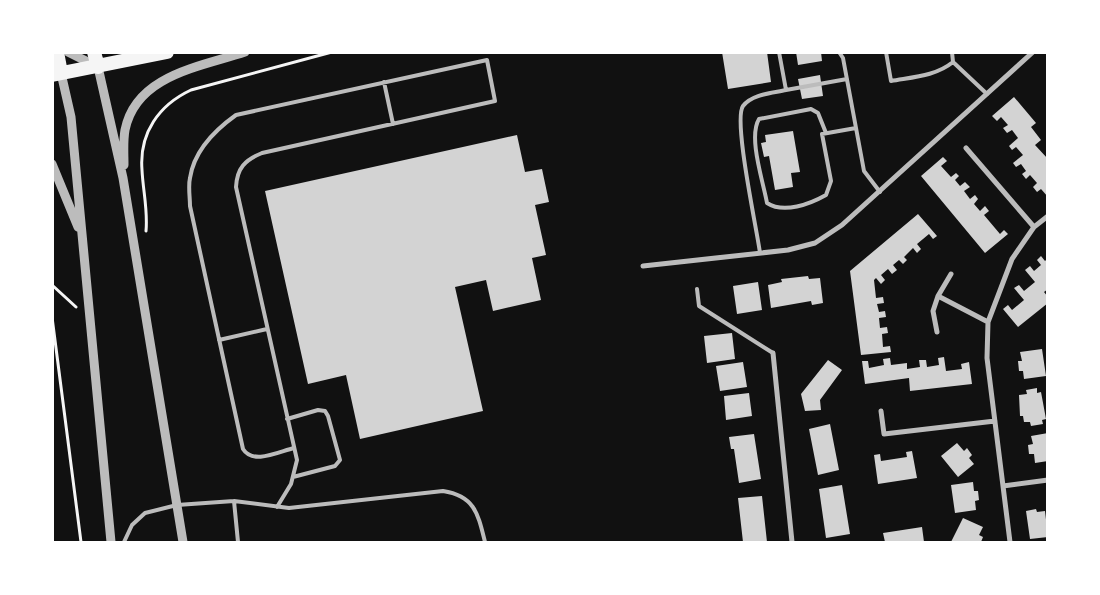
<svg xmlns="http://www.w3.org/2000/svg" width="1100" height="595" font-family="Figtree,sans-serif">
<rect width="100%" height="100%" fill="#111"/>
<path fill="#d3d3d3" d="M722,52H767L771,82L728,89Z
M796,52H821L822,61L798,65Z
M820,75L823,96L802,99L798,79Z
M1014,97L1036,123L1031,127L1041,140L1035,145L1048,159V197L1041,189L1037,192L1033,187L1037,183L1030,175L1026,179L1022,174L1026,171L1021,164L1016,167L1013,163L1023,155L1016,147L1012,150L1009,146L1018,138L1012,130L1007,133L1003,128L1008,125L1001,117L997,121L992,116Z
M793,131L800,172L791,173L793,187L775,190L769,156L764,157L761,143L766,142L765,135Z
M517,135L525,172L542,169L549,202L535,205L546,255L532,258L541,300L493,311L486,280L455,287L483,411L360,439L346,375L308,384L265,191Z
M943,157L947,161L941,166L951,177L956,173L959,176L955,180L960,186L965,182L970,187L964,191L970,199L975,195L978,199L974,204L980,211L985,206L989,211L984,215L1000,234L1004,230L1008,234L985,253L921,176Z
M918,214L937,236L933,239L929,234L917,244L921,249L917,253L913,248L904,257L907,260L903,264L899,260L893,265L897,270L892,274L888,269L881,275L885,280L881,284L876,278L874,280L876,298L883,297L884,303L877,304L879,312L885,311L886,317L879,318L880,328L887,327L888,333L882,334L883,347L890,346L891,352L861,355L850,271Z
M1041,256L1045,261L1048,258V289L1044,292L1048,297V303L1018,327L1003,309L1008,305L1012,310L1024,300L1014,288L1019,285L1024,291L1035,282L1025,270L1030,266L1034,271L1041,265L1037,260Z
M808,276L809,279L820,278L823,303L812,305L811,301L771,308L768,285L782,282L781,279Z
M758,282L762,310L737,314L733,286Z
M732,333L735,359L707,363L704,336Z
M1042,349L1046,376L1024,379L1023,371H1019L1018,361H1022L1020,352Z
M944,357L946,371L962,369L961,364L969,362L972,384L910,391L909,378L865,384L862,361H868L869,368L884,365L883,359L890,358L891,365L907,363V369L920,367L919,360H926L927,367L939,365L938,358Z
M828,360L842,370L820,400L821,410L805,411L801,394Z
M743,362L747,387L720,391L716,366Z
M1037,388V393L1041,392L1046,419L1042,420L1043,424L1031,426L1030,422H1024L1023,416H1020L1019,395L1027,394L1026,390Z
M749,393L752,416L726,420L724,396Z
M830,424L839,470L818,475L809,429Z
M1048,433V461L1035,463L1034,454H1029L1028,445L1033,444L1031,436Z
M754,434L761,479L739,483L734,449H731L729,437Z
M957,443L964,451L967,448L972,455L969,458L974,464L958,477L941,456Z
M912,451L917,478L878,484L874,455L880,454L881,461L907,457L906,452Z
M973,482L974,491H978L979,500L975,501L976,510L955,513L951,485Z
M842,485L850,534L826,538L819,489Z
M762,496L767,542H743L738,498Z
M1036,509L1037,512L1045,511L1048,537L1030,539L1026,511Z
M963,518L983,527L979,535L983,537L981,542H951Z
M922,527L924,542H885L883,533Z"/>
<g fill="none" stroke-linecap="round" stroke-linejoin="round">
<path stroke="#f5f5f5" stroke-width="3" d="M146,231C148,210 143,191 142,170C139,133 159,105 191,90L332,52
M52,285L76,307
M52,317L81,542"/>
<path stroke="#bcbcbc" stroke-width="4" d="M839,52L843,58L864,171L880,192
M886,52L891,81C913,77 936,76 953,62
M952,52L953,62L987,94
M384,82L393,124
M786,90L847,79
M826,133L818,113L811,109L759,119C748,137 763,181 767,203C784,214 810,204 826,195L831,181L822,134L856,128
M760,253C757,230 733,120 743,106C752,94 773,93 786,90L779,52
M697,289L699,306L773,353
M219,340L267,329
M287,419L318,410L325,411L328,416L340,460L335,466L293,477
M234,501L238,542
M277,507L291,484L297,460L236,187C237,168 245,160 262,153L495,101L487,60L236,115C215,130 194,151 190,178C188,186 190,197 190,206L243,449C253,465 278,452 294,448
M124,542L132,525L145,513L177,505L234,501L289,508L443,491C475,496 478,514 485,542"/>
<path stroke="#bcbcbc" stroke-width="5" d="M966,148L1034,227
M643,266L788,250L815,243L842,225L1033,52
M938,296L951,274
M937,332L933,311L938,296L988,322
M773,353L792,542
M881,411L884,434L995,421
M1003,486L1048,480
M1010,542L987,358L988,322L1012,259L1034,227L1048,216"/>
<path stroke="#bcbcbc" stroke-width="9" d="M68,52L98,67L123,178L183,542
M61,73L71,117L111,542
M52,164L78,227
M124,165C124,154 123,141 125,130C136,75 200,67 245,52"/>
<path stroke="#f5f5f5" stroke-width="14" d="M57,52L61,73
M94,52L98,67
M52,75L167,52"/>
</g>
<rect width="1100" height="595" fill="none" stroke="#ffffff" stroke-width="108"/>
</svg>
